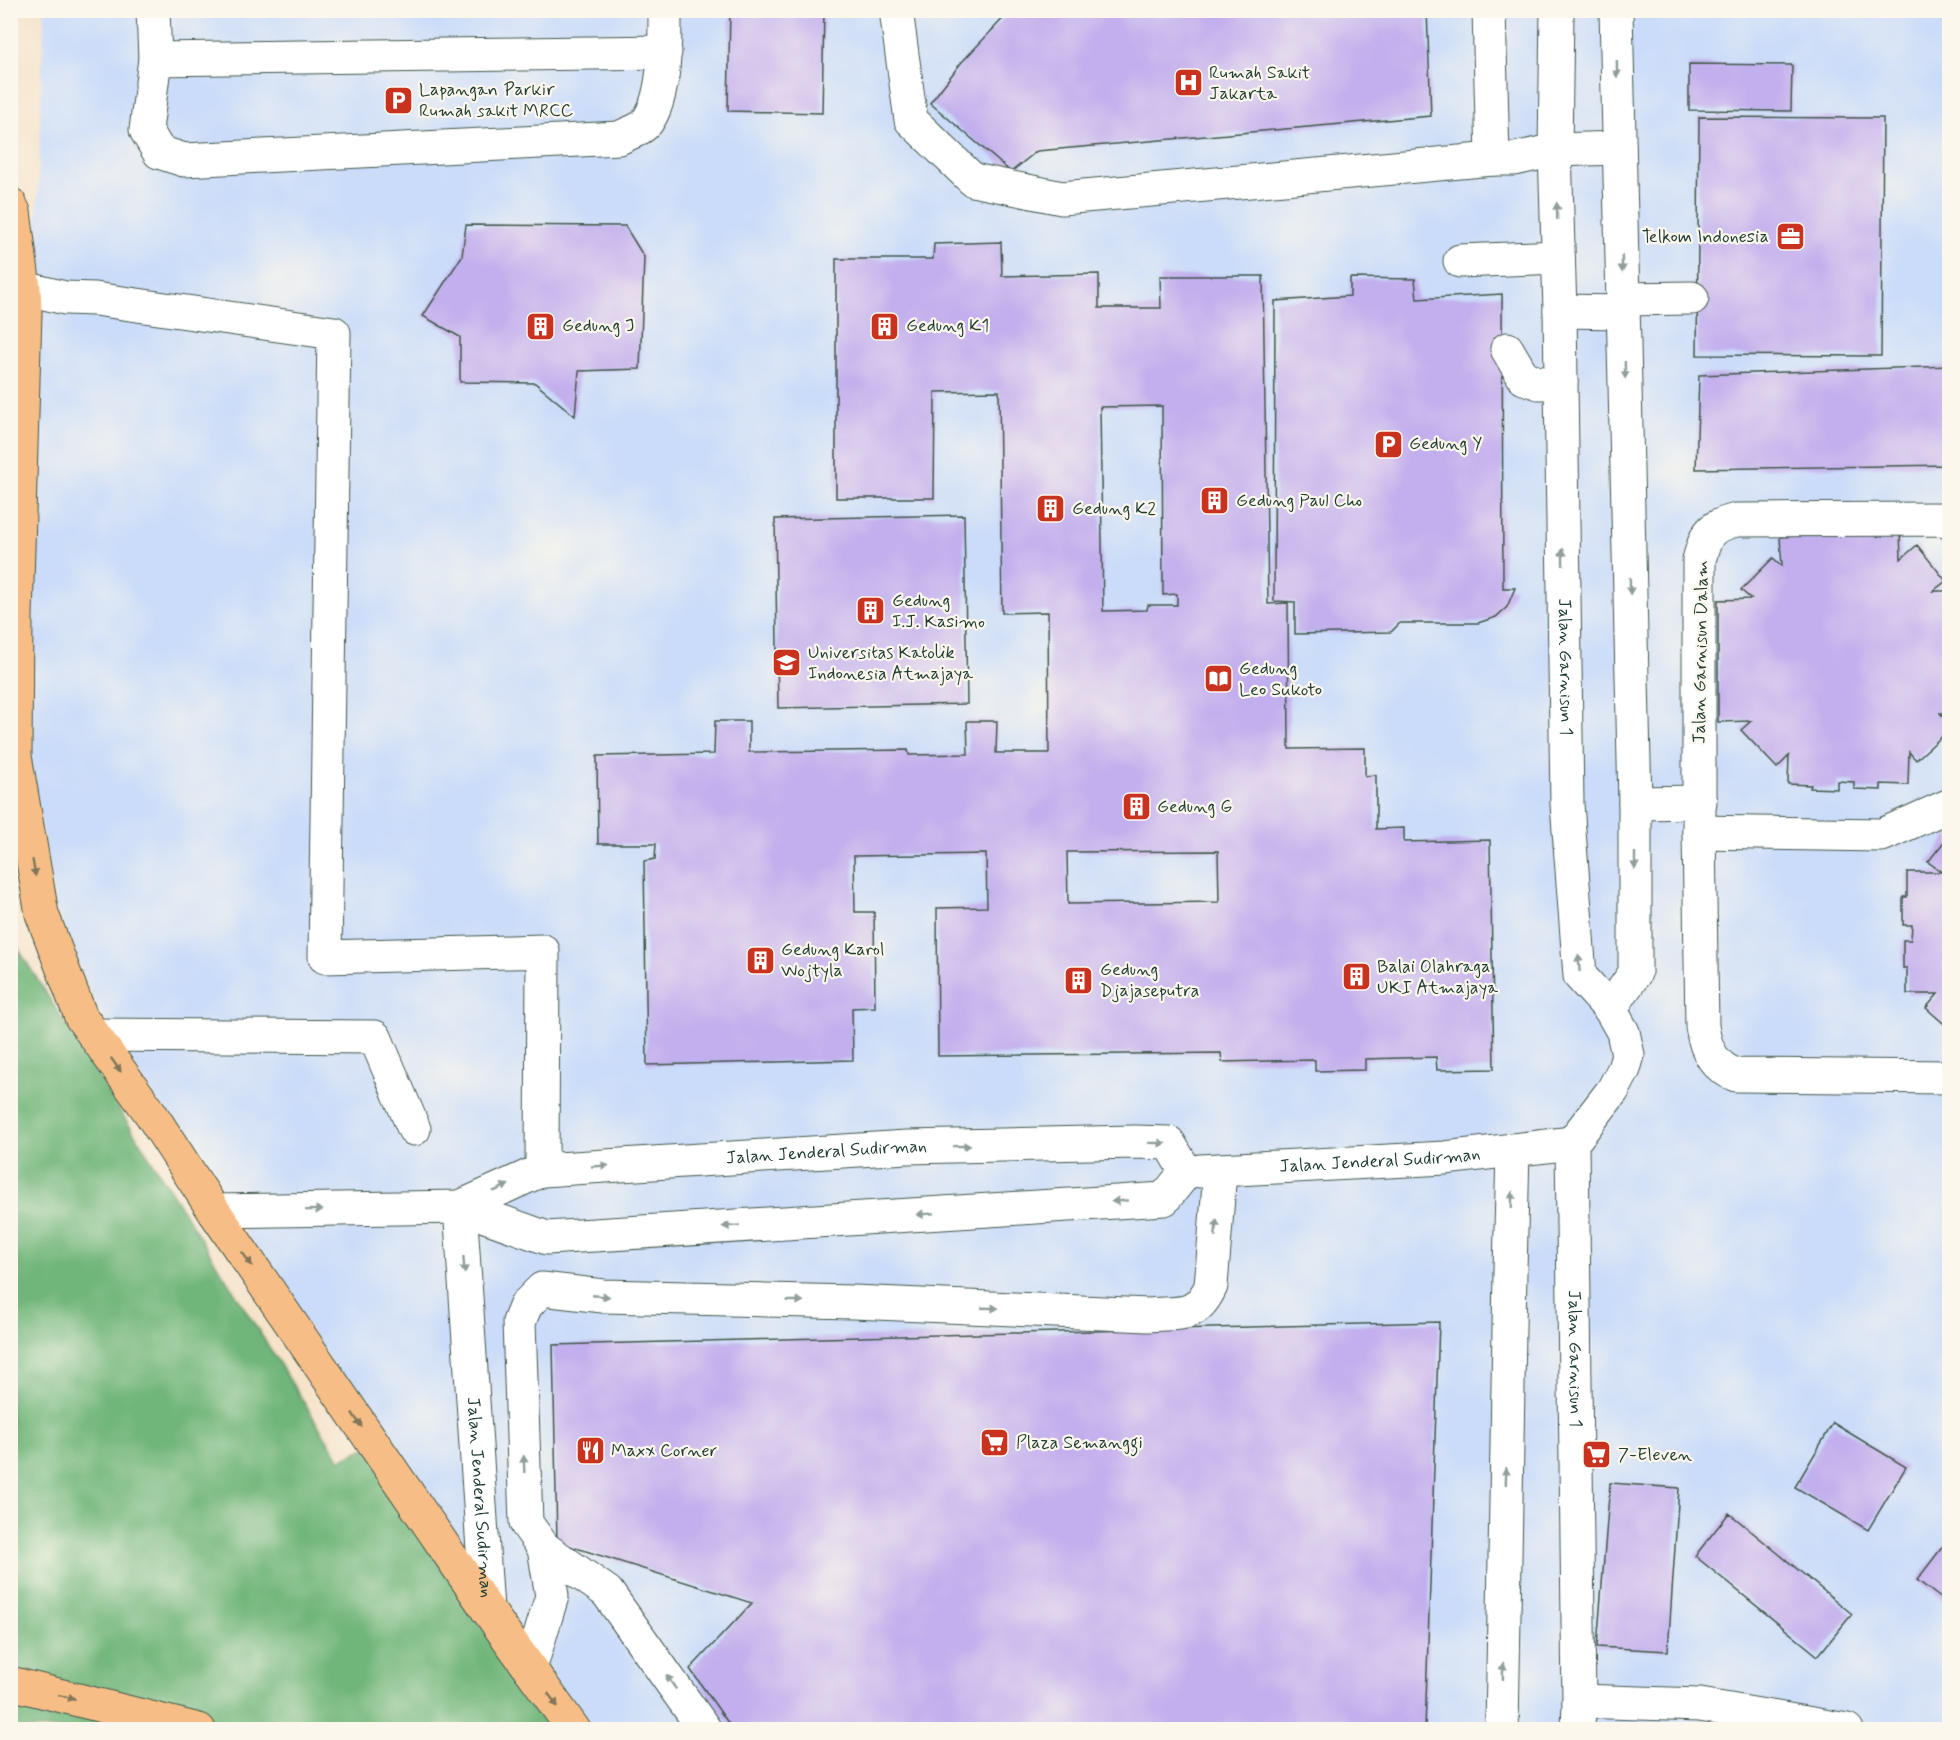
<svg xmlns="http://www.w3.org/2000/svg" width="1960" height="1740" font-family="Mynerve,sans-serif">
<rect width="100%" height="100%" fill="#fbf7ec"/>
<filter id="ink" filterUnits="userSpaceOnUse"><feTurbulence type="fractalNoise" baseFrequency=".0167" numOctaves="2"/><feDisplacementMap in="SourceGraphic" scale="12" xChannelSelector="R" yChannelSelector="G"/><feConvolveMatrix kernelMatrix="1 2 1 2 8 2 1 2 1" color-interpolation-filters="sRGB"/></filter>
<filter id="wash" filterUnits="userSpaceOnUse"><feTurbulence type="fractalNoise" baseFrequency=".008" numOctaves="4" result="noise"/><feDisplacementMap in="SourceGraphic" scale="24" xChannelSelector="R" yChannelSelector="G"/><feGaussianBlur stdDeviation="1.35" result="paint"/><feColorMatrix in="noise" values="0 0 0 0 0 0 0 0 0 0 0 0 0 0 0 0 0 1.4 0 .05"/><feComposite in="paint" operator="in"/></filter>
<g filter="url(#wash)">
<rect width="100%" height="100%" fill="#f6e3ca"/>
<path fill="#cadcf9" d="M44,11H1949V1729H576L99,1014L56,909L28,751L25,575Z"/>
<path fill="#70b579" stroke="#487956" stroke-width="1.5" d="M10,936L340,1460L374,1444L576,1729H11Z"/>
<g id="blocks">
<path fill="#c2afed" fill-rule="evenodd" d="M730,10H824L822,113L728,111Z
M1011,10H1427L1431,116L1037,151L1011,172L930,103L961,63Z
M1689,64L1792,65L1791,111L1689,110Z
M1699,117L1883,118L1881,356L1697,355Z
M466,225L625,226L644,257L640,369L579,371L575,416L535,383L460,382V337L423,316L462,256Z
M1001,242L1002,276L1099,274V308H1161L1160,276H1263L1268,604L1288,603L1289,749L1365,748V776L1376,775V829L1404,828V842L1490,840L1494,1069L1437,1070L1436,1057L1365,1059V1070L1315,1071V1060L1222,1062L1221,1053L938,1056L937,908L987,907L986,854L854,856L855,912H874L875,1007L852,1008L853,1060L647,1065L644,861L655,859L656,844H598L597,756L714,754L715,721H749V752L908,750L909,755L968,754L967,721H997L996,753H1049L1048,612L1002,613L999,391L935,392L934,498H836V259H933L934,244ZM1162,406L1163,595L1177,594V605H1148L1147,610L1103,611L1100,407ZM1218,851L1219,902L1068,904L1067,852Z
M1350,278L1415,279L1417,299L1502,294L1503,588H1515L1507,607L1496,617L1478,623H1400L1391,632L1295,634V602L1274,601L1275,301L1350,296Z
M1950,366V465L1696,469L1699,375Z
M964,515L967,704L778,708L775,519Z
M1900,531L1901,559L1917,545L1946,581L1933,591H1950V712L1940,713L1950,724V729L1916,760L1909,752L1908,785L1881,784V790L1854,789V782L1837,781V789L1810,788L1811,785L1788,784L1789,756L1777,768L1741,730L1751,721L1718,722V600L1751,599L1741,590L1773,558L1782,566L1780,537Z
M1950,834V1029L1926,1008L1938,994H1907V968H1903V940H1911L1912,925H1903V897H1907V872H1942L1928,862Z
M1439,1322L1425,1730H799L795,1726L731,1727L690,1669L752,1603L557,1542L553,1345Z
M1833,1423L1906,1467L1868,1530L1795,1487Z
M1610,1483L1679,1488L1668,1651L1597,1647Z
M1729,1513L1852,1614L1818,1656L1695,1556Z
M1950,1537V1605L1917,1580Z"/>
</g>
</g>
<g filter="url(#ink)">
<use href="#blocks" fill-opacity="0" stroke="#3f564a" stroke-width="1.5"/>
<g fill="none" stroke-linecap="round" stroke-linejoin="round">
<defs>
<g id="minor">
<path d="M153,10L155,59L146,130L159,152L184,160L619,138C627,134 642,129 647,122C666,96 665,41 665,10"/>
<path d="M896,10L911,120L973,180L1062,198L1493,159L1489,10"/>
<path id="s1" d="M1557,10L1555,150L1560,311L1567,804L1580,976L1610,1009L1623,1032L1628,1055L1624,1069L1613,1090L1572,1143L1579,1701L1578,1730"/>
<path d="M155,59L665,52"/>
<path d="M1493,159H1515L1555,150L1619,148"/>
<path d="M1460,261L1558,257"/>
<path d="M24,288L65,298L95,299L334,333L325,957L543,951L542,1170"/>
<path d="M1623,299L1692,298"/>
<path d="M1560,311L1623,312"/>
<path d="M1507,349L1524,378L1539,383L1561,382"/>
<path d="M1950,522L1944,519L1736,520C1707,528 1707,533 1699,560V832L1702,1026C1705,1049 1714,1067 1736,1075L1950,1077"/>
<path d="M1635,803L1700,802"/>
<path d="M1699,832L1882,835L1950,805"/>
<path d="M1610,1009L1635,973V803L1616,10"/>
<path d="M94,1035L375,1037L414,1129"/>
<path id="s2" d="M1200,1171L1445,1158L1572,1143"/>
<path id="s3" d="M460,1207L542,1170L907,1147L1135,1142L1169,1143L1186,1172"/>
<path id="s4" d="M460,1207L487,1609"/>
<path d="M214,1211L460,1207L547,1238L1164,1199L1186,1172"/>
<path d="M530,1669L552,1596L544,1548"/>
<path d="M1579,1701L1700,1705L1847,1730"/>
<path d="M705,1730L607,1592L544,1548L526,1523L519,1322L526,1305L542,1289L603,1296L853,1302L1148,1315C1181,1312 1196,1319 1211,1286L1220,1171"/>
<path d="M1502,1730L1510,1271L1513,1150"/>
</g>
<path id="highway" d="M10,204L14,212L24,288L25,312L16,616L15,756L42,914L81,1017L151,1114L214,1211L487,1609L574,1730
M10,1683L199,1730"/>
</defs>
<use href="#minor" stroke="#3f564a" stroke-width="35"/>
<use href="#highway" stroke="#3f564a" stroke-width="35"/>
<use href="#minor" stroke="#fff" stroke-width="33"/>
<use href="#highway" stroke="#f6be86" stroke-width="33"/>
</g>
<defs><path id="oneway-solid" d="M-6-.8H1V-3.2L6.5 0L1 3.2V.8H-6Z" transform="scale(1.5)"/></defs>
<g fill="#8f9e9a">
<use href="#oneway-solid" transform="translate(1617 69) rotate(89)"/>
<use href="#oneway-solid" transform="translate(1557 211) rotate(-92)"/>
<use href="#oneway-solid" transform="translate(1622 264) rotate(89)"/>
<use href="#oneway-solid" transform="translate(1625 370) rotate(89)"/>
<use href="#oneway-solid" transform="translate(1563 557) rotate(-91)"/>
<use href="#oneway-solid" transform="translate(1630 586) rotate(89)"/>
<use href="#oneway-solid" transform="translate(1635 861) rotate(90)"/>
<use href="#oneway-solid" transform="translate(1579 963) rotate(-94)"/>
<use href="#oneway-solid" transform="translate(1157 1143) rotate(1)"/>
<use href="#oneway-solid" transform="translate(962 1146) rotate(-1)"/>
<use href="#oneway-solid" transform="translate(600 1166) rotate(-3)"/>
<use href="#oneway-solid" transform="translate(501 1188) rotate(-25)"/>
<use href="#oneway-solid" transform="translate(1512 1200) rotate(-88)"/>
<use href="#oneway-solid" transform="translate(1120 1201) rotate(176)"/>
<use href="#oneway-solid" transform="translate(314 1210) rotate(-1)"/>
<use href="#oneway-solid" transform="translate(925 1214) rotate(176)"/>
<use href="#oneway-solid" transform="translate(731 1226) rotate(176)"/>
<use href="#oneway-solid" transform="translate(1216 1228) rotate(-85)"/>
<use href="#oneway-solid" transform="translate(464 1265) rotate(86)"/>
<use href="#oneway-solid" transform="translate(601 1296) rotate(5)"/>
<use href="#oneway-solid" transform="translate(795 1301) rotate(1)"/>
<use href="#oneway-solid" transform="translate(990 1308) rotate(2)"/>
<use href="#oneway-solid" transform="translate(524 1464) rotate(-92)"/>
<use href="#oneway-solid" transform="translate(1506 1476) rotate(-89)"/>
<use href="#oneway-solid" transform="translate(1503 1671) rotate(-89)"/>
<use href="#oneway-solid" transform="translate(671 1682) rotate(-125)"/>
</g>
<g fill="#807759">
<use href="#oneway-solid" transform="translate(34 868) rotate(80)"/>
<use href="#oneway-solid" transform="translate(116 1065) rotate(54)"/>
<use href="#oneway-solid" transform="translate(247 1259) rotate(55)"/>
<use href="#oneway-solid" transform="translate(357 1420) rotate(56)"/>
<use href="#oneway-solid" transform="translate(67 1697) rotate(14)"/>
<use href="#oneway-solid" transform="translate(553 1700) rotate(54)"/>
</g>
</g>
<defs>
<symbol id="hospital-square" viewBox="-11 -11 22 22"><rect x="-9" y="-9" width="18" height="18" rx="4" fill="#c8321e" stroke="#fbf7ec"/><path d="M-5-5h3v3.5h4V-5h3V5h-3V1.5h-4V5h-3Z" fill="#fff"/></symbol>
<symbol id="parking-square" viewBox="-11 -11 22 22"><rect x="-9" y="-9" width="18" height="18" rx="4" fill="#c8321e" stroke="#fbf7ec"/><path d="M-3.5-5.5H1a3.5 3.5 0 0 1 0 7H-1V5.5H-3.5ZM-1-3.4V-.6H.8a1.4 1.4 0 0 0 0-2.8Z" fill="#fff"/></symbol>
<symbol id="office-square" viewBox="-11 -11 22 22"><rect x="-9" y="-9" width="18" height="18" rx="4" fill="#c8321e" stroke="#fbf7ec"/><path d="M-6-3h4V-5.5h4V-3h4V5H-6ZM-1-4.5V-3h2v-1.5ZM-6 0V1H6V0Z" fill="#fff"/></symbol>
<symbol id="building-square" viewBox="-11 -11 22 22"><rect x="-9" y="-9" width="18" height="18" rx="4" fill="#c8321e" stroke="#fbf7ec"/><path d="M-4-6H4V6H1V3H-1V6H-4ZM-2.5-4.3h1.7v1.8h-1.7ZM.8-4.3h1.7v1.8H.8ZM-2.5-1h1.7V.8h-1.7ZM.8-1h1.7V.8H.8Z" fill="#fff"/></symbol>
<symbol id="university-square" viewBox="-11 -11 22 22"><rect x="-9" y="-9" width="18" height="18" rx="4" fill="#c8321e" stroke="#fbf7ec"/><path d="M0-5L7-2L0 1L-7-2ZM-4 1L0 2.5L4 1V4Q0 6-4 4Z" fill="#fff"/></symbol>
<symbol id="library-square" viewBox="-11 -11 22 22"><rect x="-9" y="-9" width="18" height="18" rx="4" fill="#c8321e" stroke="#fbf7ec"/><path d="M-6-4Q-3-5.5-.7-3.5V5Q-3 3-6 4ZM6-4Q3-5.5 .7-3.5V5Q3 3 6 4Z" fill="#fff"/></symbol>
<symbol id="supermarket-square" viewBox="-11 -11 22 22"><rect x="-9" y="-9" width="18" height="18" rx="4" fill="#c8321e" stroke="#fbf7ec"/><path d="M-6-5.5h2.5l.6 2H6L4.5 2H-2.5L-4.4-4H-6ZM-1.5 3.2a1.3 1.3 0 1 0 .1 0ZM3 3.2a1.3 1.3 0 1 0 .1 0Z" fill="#fff"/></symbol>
<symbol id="restaurant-square" viewBox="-11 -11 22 22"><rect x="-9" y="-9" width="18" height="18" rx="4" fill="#c8321e" stroke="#fbf7ec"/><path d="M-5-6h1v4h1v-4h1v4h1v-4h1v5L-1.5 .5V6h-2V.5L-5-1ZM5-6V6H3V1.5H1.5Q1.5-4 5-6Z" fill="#fff"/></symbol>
</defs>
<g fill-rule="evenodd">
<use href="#hospital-square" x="1172" y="66" width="33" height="33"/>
<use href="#parking-square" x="382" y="84" width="33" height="33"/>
<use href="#office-square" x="1774" y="220" width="33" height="33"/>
<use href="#building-square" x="524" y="310" width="33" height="33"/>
<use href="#building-square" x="868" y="310" width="33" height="33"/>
<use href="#parking-square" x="1372" y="428" width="33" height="33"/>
<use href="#building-square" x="1198" y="484" width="33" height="33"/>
<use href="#building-square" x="1034" y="492" width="33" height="33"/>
<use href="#building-square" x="854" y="594" width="33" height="33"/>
<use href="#university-square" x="770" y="646" width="33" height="33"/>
<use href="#library-square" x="1202" y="662" width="33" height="33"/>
<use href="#building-square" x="1120" y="790" width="33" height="33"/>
<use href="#building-square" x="744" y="944" width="33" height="33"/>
<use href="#building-square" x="1340" y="960" width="33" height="33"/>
<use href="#building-square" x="1062" y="964" width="33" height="33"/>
<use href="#supermarket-square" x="978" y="1426" width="33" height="33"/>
<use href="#restaurant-square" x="574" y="1434" width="33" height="33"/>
<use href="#supermarket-square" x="1580" y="1438" width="33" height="33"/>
</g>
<g text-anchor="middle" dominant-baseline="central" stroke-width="4.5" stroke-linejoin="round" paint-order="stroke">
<g font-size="18" fill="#1f3d34" stroke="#fbf7ec" text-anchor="start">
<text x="1209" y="73">Rumah Sakit<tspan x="1209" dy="21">Jakarta</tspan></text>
<text x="419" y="90">Lapangan Parkir<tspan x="419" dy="21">Rumah sakit MRCC</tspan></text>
<text x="1769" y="237" text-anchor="end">Telkom Indonesia</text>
<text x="562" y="326">Gedung J</text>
<text x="906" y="326">Gedung K1</text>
<text x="1409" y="444">Gedung Y</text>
<text x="1236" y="501">Gedung Paul Cho</text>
<text x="1072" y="509">Gedung K2</text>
<text x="892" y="601">Gedung<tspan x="892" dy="21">I.J. Kasimo</tspan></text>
<text x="808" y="653">Universitas Katolik<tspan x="808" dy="21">Indonesia Atmajaya</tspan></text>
<text x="1239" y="669">Gedung<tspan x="1239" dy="21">Leo Sukoto</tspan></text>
<text x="1157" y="807">Gedung G</text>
<text x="781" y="950">Gedung Karol<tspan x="781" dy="21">Wojtyla</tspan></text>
<text x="1377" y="967">Balai Olahraga<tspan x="1377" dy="21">UKI Atmajaya</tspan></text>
<text x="1100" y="970">Gedung<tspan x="1100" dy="21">Djajaseputra</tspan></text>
<text x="1016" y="1443">Plaza Semanggi</text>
<text x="611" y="1451">Maxx Corner</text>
<text x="1618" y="1455">7-Eleven</text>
</g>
<g font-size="18" fill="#1f3d34" stroke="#fbf7ec">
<text transform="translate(1701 652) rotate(-89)">Jalan Garnisun Dalam</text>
<text stroke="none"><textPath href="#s1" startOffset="657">Jalan Garnisun 1</textPath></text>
<text stroke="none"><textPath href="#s3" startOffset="375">Jalan Jenderal Sudirman</textPath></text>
<text stroke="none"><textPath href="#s2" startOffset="180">Jalan Jenderal Sudirman</textPath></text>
<text stroke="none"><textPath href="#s1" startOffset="1382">Jalan Garnisun 1</textPath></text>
<text stroke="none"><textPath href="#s4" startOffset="291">Jalan Jenderal Sudirman</textPath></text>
</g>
</g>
<rect width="1960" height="1740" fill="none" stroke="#fbf7ec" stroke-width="36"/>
</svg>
